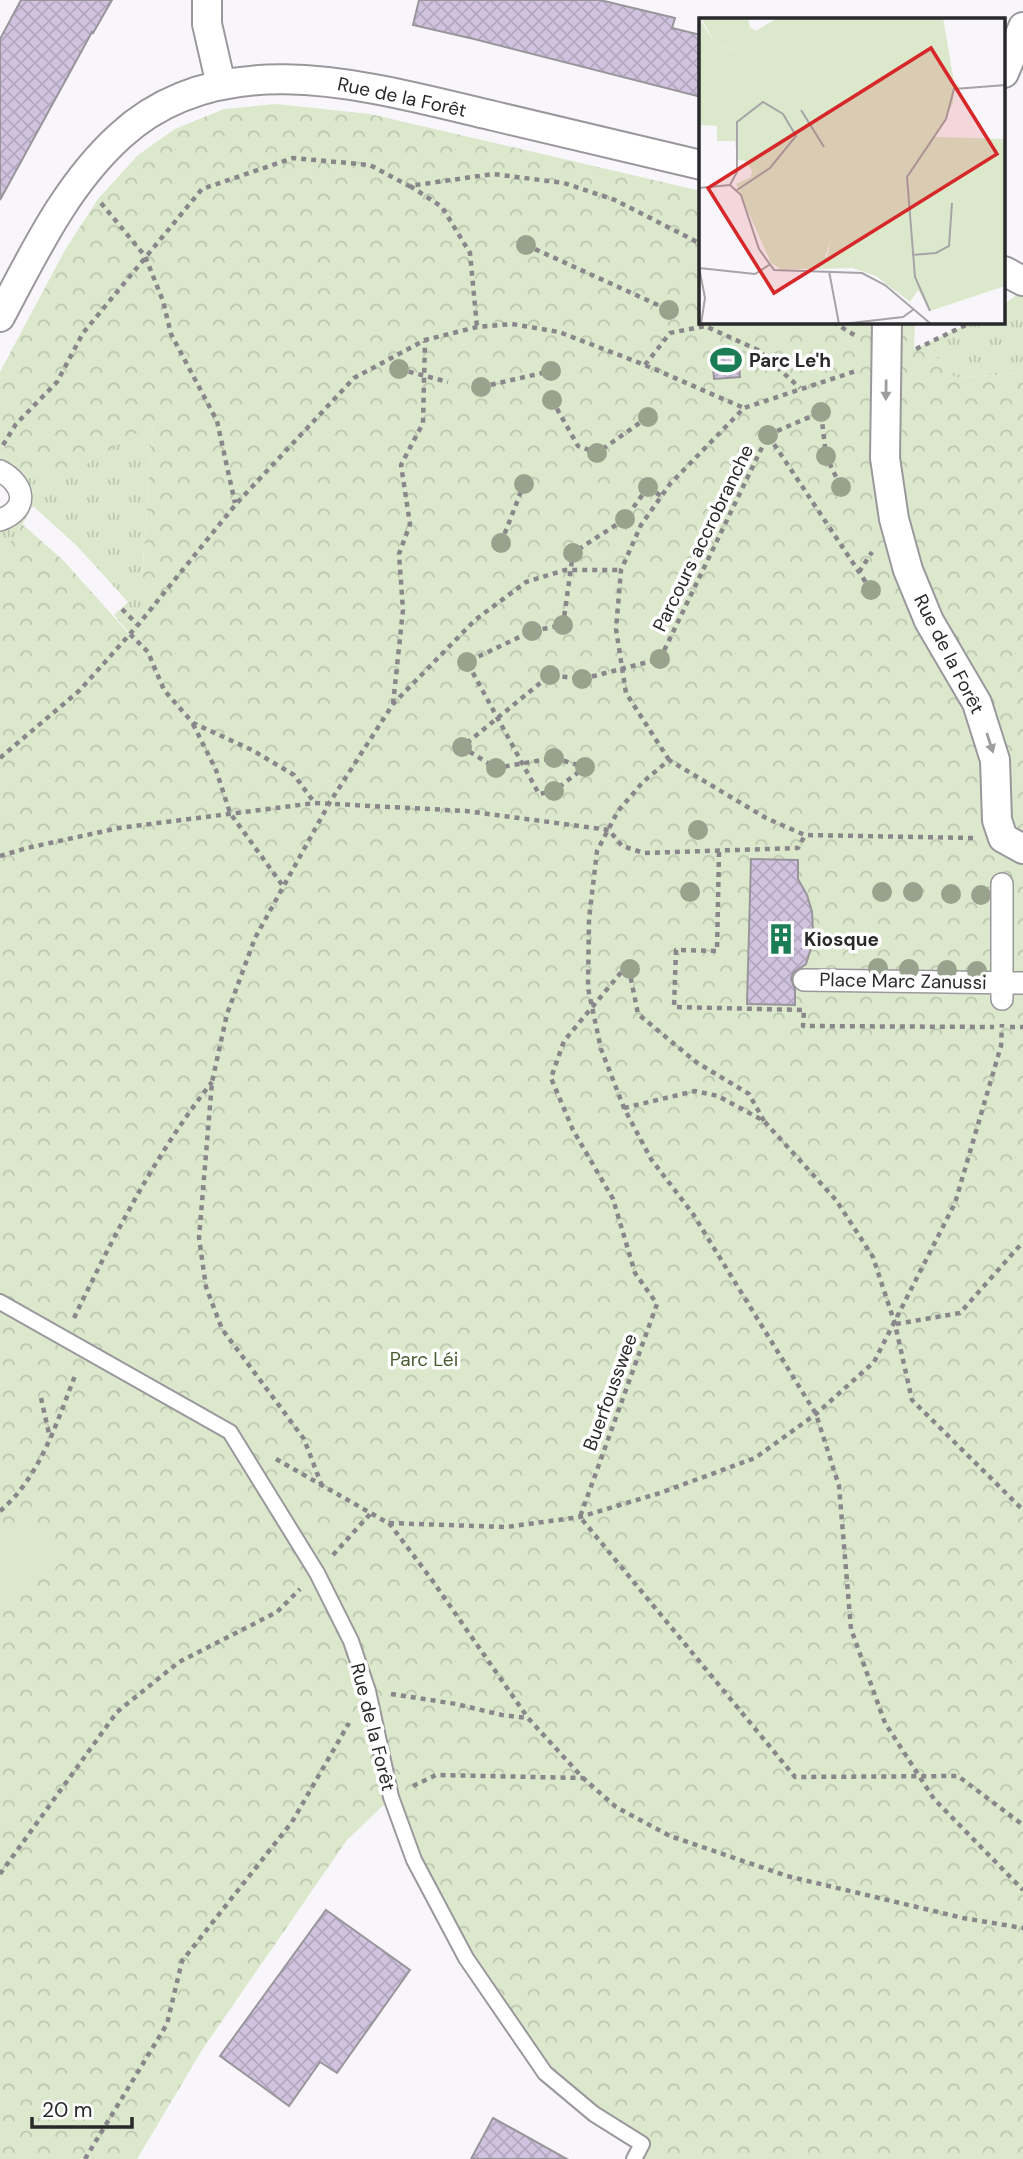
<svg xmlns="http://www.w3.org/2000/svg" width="1023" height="2159" font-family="'DM Sans',sans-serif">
<defs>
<pattern id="grass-tufts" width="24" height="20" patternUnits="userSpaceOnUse" patternTransform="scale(1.75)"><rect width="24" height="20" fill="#dbe8cc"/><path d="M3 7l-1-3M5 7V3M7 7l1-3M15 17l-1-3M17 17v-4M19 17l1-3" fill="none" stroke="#bcc7af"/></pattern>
<pattern id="forest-crowns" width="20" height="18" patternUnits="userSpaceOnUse" patternTransform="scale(1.75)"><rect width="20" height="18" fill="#dbe8cc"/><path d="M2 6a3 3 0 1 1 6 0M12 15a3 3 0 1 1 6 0" fill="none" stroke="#bcc7af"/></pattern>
<pattern id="building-cross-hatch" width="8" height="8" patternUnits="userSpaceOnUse" patternTransform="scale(1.75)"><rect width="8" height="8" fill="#d1c3df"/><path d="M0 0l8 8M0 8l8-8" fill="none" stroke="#b3a8c0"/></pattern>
</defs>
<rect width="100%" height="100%" fill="#f9f6fb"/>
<path fill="url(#grass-tufts)" d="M1023,286V373L955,378L925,344L972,322H1004V304L1014,297Z
M153,423L142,578L159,600L130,634L114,615L128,602L77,546L33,506L0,562V520L17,508L0,471V443L4,445Z"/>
<path fill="url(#forest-crowns)" d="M276,104L370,114L701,191V322H915L914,349L925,344L955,378L1023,373V2159H639L642,2144L545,2073L466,1958L391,1798L347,1840L202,2050L137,2159H0V562L21,523L64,561L129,634L159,600L142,578L153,423L80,468L12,475L4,445L0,443V372L65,250L98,199L138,155L175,129L224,109Z"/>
<path fill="#dbe8cc" d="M27,1520L60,1564L0,1609V1540Z"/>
<path fill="url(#building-cross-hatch)" stroke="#98969b" stroke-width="2" d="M21,0H112L93,33L92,32L0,200V39Z
M419,0H600L675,18L672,28L701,35V97L474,39L413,25Z
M738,351L740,377L714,379L712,353Z
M751,859L798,860V879L807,895L812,912L813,930L811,948L806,964L793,973L791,979L795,989V1005L747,1004Z
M326,1910L410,1970L337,2073L320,2062L289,2106L220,2056Z
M493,2118L513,2129L567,2159H471Z"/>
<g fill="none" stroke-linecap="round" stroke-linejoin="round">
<defs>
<path id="service" d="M0,1302L230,1432L317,1573L351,1641L368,1691L391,1797L414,1860L466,1958L545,2073L594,2114L642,2144L634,2159"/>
<path id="pedestrian" d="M0,471C25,484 30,509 0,520
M804,980L1023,983
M1002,999V884"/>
<path id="minor" d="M207,0V24L221,85
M1004,73L1023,27
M1004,271L1023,281
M0,317C34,253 66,185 120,136C223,41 374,88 494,116C563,133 632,149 701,165
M887,322L885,458L894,519L908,570L929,621L977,703L995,760L997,820L1003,838L1023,849"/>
</defs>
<use href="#service" stroke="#9b989d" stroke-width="18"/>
<use href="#pedestrian" stroke="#9b989d" stroke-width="24"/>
<use href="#minor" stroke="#9b989d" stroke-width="32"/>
<path stroke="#89878b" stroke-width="4.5" stroke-dasharray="5 5" stroke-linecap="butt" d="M410,186L442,207L470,253L477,327
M101,203L145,256L163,301L171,334L217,421L235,503
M526,245L669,310
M833,322L856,336
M916,349L972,322
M645,365L670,333L705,326L758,350L800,388
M481,387L551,371
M552,400L578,446L597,453L648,417
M768,435L821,412L826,456L841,487
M3,445L16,424L57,382L83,333L202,189L293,158L370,165L409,186L493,174L564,183L615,200L701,244
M648,487L661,496
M501,543L524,484
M859,572L872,552
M122,609L138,625
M130,634L148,652L164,690L193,723L252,750L294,775L314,802
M393,704L403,610L399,554L410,524L401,465L423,423L425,341
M193,724L216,770L230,813L283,886
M0,758L80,690L138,625L236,504L354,378L425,340L477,327L512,324L559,332L645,365L744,408
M669,760L626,693L616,629L621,570L641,525L670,484L744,408L856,371
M973,838L805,835L766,818L669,760L643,782L618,811L597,851L589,919L588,988L601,1049L624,1108L651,1159L693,1214L816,1414L839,1486L851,1629L885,1723L934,1799L1023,1890
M719,852L717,951L676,950L674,1007L804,1010L803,1026L994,1027
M0,856L27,848L119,828L315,803L466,811L609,830L622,846L644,853L798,848L805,835
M1010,1027H1023
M624,1108L695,1091L718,1096L764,1121L836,1200L873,1257L895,1324L912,1400L1023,1510
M764,1121L749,1094L696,1062L638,1014L628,964L564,1041L551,1078L573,1130L613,1199L635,1273L657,1304L580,1517L795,1777L958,1776L1023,1825
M74,1318C113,1237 156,1153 212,1082
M896,1324L960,1313L1023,1242
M41,1398L50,1438
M276,1459L388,1523L506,1527L580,1517L660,1493L755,1458L816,1414L874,1362L955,1203L1001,1046L1002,1024
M322,1486L304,1439L222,1329L206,1287L199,1238L212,1082L227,1014L255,938L330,802L393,704L475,620L526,582L565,570H621
M0,1511C40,1478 58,1419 76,1373
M389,1523L432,1580L528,1718L583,1778L616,1807L670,1836L787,1876L963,1918L1023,1928
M333,1555L371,1513
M391,1694L456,1704L502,1715L527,1718
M413,1786L436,1775L583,1778
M0,1874L117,1712L179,1662L277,1612L300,1589
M85,2159L167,2024L182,1961L292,1822L349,1723"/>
<use href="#service" stroke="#fff" stroke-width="14"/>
<use href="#pedestrian" stroke="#fff" stroke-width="21"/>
<use href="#minor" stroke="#fff" stroke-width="28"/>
<path stroke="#89878b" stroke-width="4.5" stroke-dasharray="5 5" stroke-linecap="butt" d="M399,369L448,382
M648,487L625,519L573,553L563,625L532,631L467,662L539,794L554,791L585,767L554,758L496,768L462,747L550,675L582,679L660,659L768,435L871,590"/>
</g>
<g fill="#99a28c">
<circle cx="526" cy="245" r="10"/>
<circle cx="669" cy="310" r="10"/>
<circle cx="399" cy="369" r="10"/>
<circle cx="551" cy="371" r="10"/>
<circle cx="481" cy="387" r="10"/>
<circle cx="552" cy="400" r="10"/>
<circle cx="821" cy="412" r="10"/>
<circle cx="648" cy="417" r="10"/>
<circle cx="768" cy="435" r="10"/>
<circle cx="597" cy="453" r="10"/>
<circle cx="826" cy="456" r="10"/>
<circle cx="524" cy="484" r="10"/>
<circle cx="648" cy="487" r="10"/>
<circle cx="841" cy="487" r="10"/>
<circle cx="625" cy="519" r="10"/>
<circle cx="501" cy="543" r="10"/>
<circle cx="573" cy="553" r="10"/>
<circle cx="871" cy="590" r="10"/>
<circle cx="563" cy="625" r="10"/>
<circle cx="532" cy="631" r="10"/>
<circle cx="660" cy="659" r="10"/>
<circle cx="467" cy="662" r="10"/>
<circle cx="550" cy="675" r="10"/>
<circle cx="582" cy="679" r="10"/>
<circle cx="462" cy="747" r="10"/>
<circle cx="554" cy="758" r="10"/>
<circle cx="585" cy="767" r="10"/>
<circle cx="496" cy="768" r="10"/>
<circle cx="554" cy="791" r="10"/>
<circle cx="698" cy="830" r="10"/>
<circle cx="690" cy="892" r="10"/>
<circle cx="882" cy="892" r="10"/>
<circle cx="913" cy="892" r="10"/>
<circle cx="951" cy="894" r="10"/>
<circle cx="981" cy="895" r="10"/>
<circle cx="878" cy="968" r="10"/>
<circle cx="630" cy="969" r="10"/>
<circle cx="909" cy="969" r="10"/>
<circle cx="947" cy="970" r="10"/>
<circle cx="977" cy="971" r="10"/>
</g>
<defs><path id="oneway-solid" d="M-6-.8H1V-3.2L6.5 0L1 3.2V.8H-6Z" transform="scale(1.75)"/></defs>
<g fill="#9f9e9f">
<use href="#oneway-solid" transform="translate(886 390) rotate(91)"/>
<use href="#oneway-solid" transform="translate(990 743) rotate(72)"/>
</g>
<defs>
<symbol id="stadium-bare" viewBox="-9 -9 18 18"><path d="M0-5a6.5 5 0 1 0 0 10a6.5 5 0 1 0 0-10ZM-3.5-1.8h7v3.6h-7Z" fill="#1a7d55" stroke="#fff" stroke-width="2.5" paint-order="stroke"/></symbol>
<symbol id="building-bare" viewBox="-9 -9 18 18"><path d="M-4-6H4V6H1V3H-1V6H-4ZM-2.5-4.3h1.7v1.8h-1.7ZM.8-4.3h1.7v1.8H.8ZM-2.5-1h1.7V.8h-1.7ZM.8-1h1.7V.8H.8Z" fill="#1a7d55" stroke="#fff" stroke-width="2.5" paint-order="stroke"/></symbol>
</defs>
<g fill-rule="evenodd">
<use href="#stadium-bare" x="704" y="338" width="44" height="44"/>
<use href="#building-bare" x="759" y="917" width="44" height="44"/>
</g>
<g text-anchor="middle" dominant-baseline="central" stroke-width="7" stroke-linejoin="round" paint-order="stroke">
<g font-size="19" fill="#29282a" stroke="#fff">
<text transform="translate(402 97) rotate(12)">Rue de la Forêt</text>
<text transform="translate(703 538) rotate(-64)">Parcours accrobranche</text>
<text transform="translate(949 654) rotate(63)">Rue de la Forêt</text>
<text transform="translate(903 981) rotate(1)">Place Marc Zanussi</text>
<text transform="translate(610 1392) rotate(-70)">Buerfousswee</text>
<text transform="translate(373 1727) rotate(76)">Rue de la Forêt</text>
</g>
<g font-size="19" font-weight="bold" fill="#29282a" stroke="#fff" text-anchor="start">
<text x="749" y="360">Parc Le'h</text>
<text x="804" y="939">Kiosque</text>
</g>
<g font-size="19" fill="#4a5d31" stroke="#fff">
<text x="424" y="1359">Parc Léi</text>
</g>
</g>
<g transform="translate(699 18)">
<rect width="306" height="306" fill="#f9f6fb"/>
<path d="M2,0H49L51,9L36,32L16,25ZM127,220L132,221L126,239L149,238L153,250L121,251L109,232Z" fill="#dbe8cc"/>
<path d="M0,0L16,25L35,32L51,9L57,13L78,0H244L255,64L261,69L255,71L254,85L236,119L306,121V268L231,293L219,272L211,284L177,258L153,250L149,238L128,239L132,221L110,232L124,244L121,251H82L72,245L37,166L52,159L53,152L46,143L38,142L36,123H18V108L0,107Z" fill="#dbe8cc"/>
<path fill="none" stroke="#a6a4a7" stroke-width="2" d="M102,92L125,129M31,167L42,177L60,231L75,252L163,255L186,267L232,306M31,167L38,154V104L64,84L84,96L97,118L71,150L38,172M0,170L31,167M213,237L237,235L250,228L253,185M0,249L6,280L2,306M0,250L56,256L70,247M130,253L140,306M231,293L216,259L208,159L247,101L255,71L307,67M143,306L204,299L215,291"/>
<path fill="#d62828" fill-opacity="0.15" stroke="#d62828" stroke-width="3.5" d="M232,30L298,136L75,275L9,170Z"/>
<rect width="306" height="306" fill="none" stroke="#29282a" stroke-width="3.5"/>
</g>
<path d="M32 2117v10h100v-10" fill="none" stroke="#29282a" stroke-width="3.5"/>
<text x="42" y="2117" font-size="21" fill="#29282a" stroke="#ffffff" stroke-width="5" paint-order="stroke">20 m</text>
</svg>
